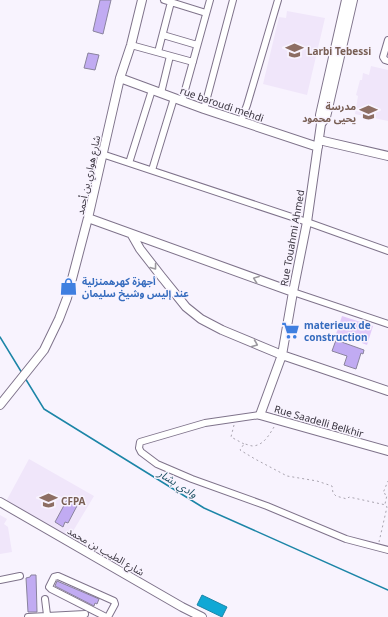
<svg xmlns="http://www.w3.org/2000/svg" width="388" height="617" font-family="'Noto Sans','Noto Sans Arabic',sans-serif">
<rect width="100%" height="100%" fill="#f8f3fe"/>
<path fill="#f0e6fa" d="M287,11L325,18L307,95L263,84L279,17L286,18Z
M371,66L388,70V121L355,114L358,96L356,95L360,80H362L363,73L369,75Z
M29,459L94,496L66,543L3,507Z
M0,515L7,519L4,524L8,527L12,552L0,554Z"/>
<path fill="#e2caf9" d="M342,316L373,326L367,345L362,343L364,337L357,335L355,341L336,334Z"/>
<path fill="#10a8d5" stroke="#1c85a7" d="M202,595L227,607L222,617L197,605Z"/>
<g fill="none" stroke-linecap="round" stroke-linejoin="round">
<path stroke="#1c85a7" stroke-width="1.5" d="M0,337L22,373
M25,378L44,409L204,508L388,590"/>
</g>
<path fill="#c1abf2" stroke="#8a839d" d="M100,0H111L103,34L93,31Z
M88,53L99,55L95,70L84,68Z
M336,340L364,350L363,354L361,353L356,369L344,365L347,356L332,351Z
M68,498L78,504L68,523L65,522L63,527L55,522Z
M31,575H36L37,612H28L26,578L30,577Z
M57,581L99,599L97,604L95,603L94,606L55,586Z"/>
<g fill="none" stroke-linecap="round" stroke-linejoin="round">
<defs>
<path id="street" d="M164,0L206,13
M163,35L197,45
M388,40L383,57L385,60L388,61
M131,45L193,62
M158,52L171,2
M161,93L170,56
M182,101L210,0
M204,109L233,0
M241,121L247,105L278,0
M102,154L307,222L388,251
M129,163L152,90
M152,170L174,98
M293,292L388,324
M260,415L205,423L140,442L139,448L141,452L157,464L192,479L267,506L346,539L388,550
M0,580L20,576
M45,599L47,615
M28,617L85,614
M106,617L51,589L49,587L54,577L58,576L114,601L115,604L108,617"/>
<path id="secondary" d="M346,0L320,115L321,124L307,222L293,292L282,355L260,415L388,451
M120,78L204,109L318,147
M321,124L326,117L353,0
M319,140L388,156
M88,218L293,292
M132,235L140,249L161,276L186,307L201,319L222,330L282,355L388,391
M0,405L44,350L59,319L67,298L88,218L120,78L131,45L142,0
M0,502L182,607L202,617"/>
</defs>
<use href="#street" stroke="#7f738b" stroke-width="8"/>
<use href="#secondary" stroke="#7f738b" stroke-width="10"/>
<path stroke="#a9a4af" stroke-width="1" stroke-dasharray="2 3" stroke-linecap="butt" d="M234,425L231,437L244,444
M274,427C269,435 264,445 253,446C250,446 247,444 244,444L240,450L255,459L287,476L317,481L332,486L333,493L336,496L347,499L349,497L386,505
M379,542L387,507L385,504L387,495L383,493L388,481"/>
<use href="#street" stroke="#fff" stroke-width="6"/>
<use href="#secondary" stroke="#fff" stroke-width="8"/>
</g>
<defs><path id="oneway-chevron" d="M-2-3.5L2.5 0L-2 3.5" fill="none" stroke-width="1.6" stroke-linecap="round" stroke-linejoin="round"/></defs>
<g stroke="#9b989e">
<use href="#oneway-chevron" transform="translate(154 267) rotate(53)"/>
<use href="#oneway-chevron" transform="translate(256 279) rotate(-160)"/>
<use href="#oneway-chevron" transform="translate(255 344) rotate(23)"/>
</g>
<defs>
<symbol id="school-bare" viewBox="-9 -9 18 18"><path d="M0-5L7-2L0 1L-7-2ZM-4 1L0 2.5L4 1V4Q0 6-4 4Z" fill="#8d6e63" stroke="#f8f3fe" stroke-width="2.5" paint-order="stroke"/></symbol>
<symbol id="shop-bare" viewBox="-9 -9 18 18"><path d="M-5-2.5h2.3a2.7 3.5 0 0 1 5.4 0H5L5.5 6h-11ZM-1.5-2.5h3a1.5 2.3 0 0 0-3 0Z" fill="#3f7fe0" stroke="#f8f3fe" stroke-width="2.5" paint-order="stroke"/></symbol>
<symbol id="supermarket-bare" viewBox="-9 -9 18 18"><path d="M-6-5.5h2.5l.6 2H6L4.5 2H-2.5L-4.4-4H-6ZM-1.5 3.2a1.3 1.3 0 1 0 .1 0ZM3 3.2a1.3 1.3 0 1 0 .1 0Z" fill="#3f7fe0" stroke="#f8f3fe" stroke-width="2.5" paint-order="stroke"/></symbol>
<symbol id="university-bare" viewBox="-9 -9 18 18"><path d="M0-5L7-2L0 1L-7-2ZM-4 1L0 2.5L4 1V4Q0 6-4 4Z" fill="#8d6e63" stroke="#f8f3fe" stroke-width="2.5" paint-order="stroke"/></symbol>
</defs>
<g fill-rule="evenodd">
<use href="#school-bare" x="282" y="38" width="25" height="25"/>
<use href="#school-bare" x="356" y="100" width="25" height="25"/>
<use href="#shop-bare" x="56" y="274" width="25" height="25"/>
<use href="#supermarket-bare" x="278" y="318" width="25" height="25"/>
<use href="#university-bare" x="36" y="488" width="25" height="25"/>
</g>
<g text-anchor="middle" dominant-baseline="central" stroke-width="3" stroke-linejoin="round" paint-order="stroke">
<g font-size="10" font-weight="bold" fill="#785e54" stroke="#f8f3fe" text-anchor="start">
<text x="307" y="51">Larbi Tebessi</text>
<text x="356" y="106" text-anchor="end">مدرسة<tspan x="356" dy="12">يحيى محمود</tspan></text>
<text x="61" y="501">CFPA</text>
</g>
<g font-size="10" fill="#37323d" stroke="#f8f3fe">
<text transform="translate(222 104) rotate(19)">rue baroudi mehdi</text>
<text transform="translate(88 175) rotate(-78)">شارع هواري بن أحمد</text>
<text transform="translate(292 238) rotate(-80)">Rue Touahmi Ahmed</text>
<text transform="translate(319 421) rotate(16)">Rue Saadelli Belkhir</text>
<text transform="translate(106 551) rotate(30)">شارع الطيب بن محمد</text>
</g>
<g font-size="10" font-weight="bold" fill="#366cbe" stroke="#f8f3fe" text-anchor="start">
<text x="82" y="281">أجهزة كهرهمنزلية<tspan x="82" dy="12">عند إليس وشيخ سليمان</tspan></text>
<text x="304" y="325">materieux de<tspan x="304" dy="12">construction</tspan></text>
</g>
<g font-size="11" font-style="italic" fill="#1d5164" stroke="#f8f3fe">
<text transform="translate(178 483) rotate(32)">وادي بشار</text>
</g>
</g>
</svg>
